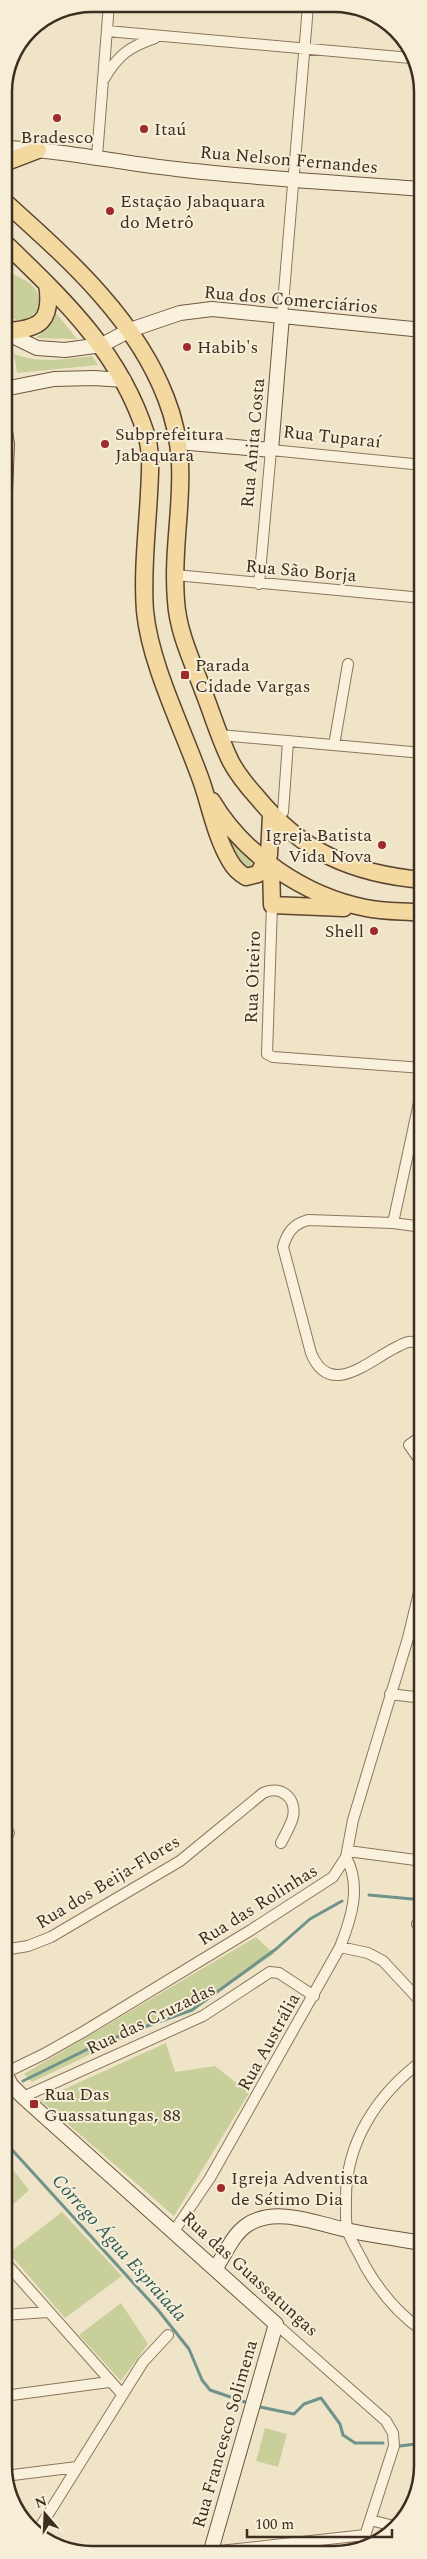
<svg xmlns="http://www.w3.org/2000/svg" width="427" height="2559" font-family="Spectral,serif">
<rect width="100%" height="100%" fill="#f0e4c8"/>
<path fill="#c9cf9b" d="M4,269C20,280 44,282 38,309L28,320L19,321L4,314Z
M56,314H57L77,339L36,338L50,325Z
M14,354C41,364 65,359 92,356L98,365L17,373Z
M221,827L255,862V867L245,871L235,857Z
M256,1937L274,1954L209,1998L32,2082L24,2074Z
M166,2043L175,2072L215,2066L249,2093L174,2216L40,2100Z
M4,2158L29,2190L4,2213Z
M62,2212L122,2276L65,2318L9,2253Z
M121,2303L148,2344L121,2381L79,2335Z
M265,2428L287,2434L278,2467L256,2461Z"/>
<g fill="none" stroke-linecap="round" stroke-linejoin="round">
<path stroke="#6f938a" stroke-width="3" d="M369,1895L423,1900
M23,2081L100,2043L192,2010L276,1949L310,1919L342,1901
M4,2098L5,2097
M4,2141L158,2310L189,2349L202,2380L210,2390L245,2402
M260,2407L294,2414L304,2404L321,2398L340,2424L343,2435L355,2443H383
M400,2446L423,2443"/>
<defs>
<path id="street" d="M107,31L411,58
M104,79C118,55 129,47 155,38
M97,156L109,4
M282,316L308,6
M175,575L423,598
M259,584L271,450L423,465
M220,735L423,753
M334,745L348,664
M283,812L288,742
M272,905L267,1054L273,1057L423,1068
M393,1223L423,1084
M423,1227L393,1223L308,1220C293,1224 287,1233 283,1247L311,1353C332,1404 376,1352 408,1342C412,1341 418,1343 423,1343
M423,1435L409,1445L423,1465
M390,1694L423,1698
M4,1839L9,1833
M348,1851L423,1861
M417,1924L423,1926
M340,1947L368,1953L383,1961L423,2004
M4,1950L28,1946L51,1937L180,1861L263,1793C280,1785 297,1797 293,1817C291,1825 285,1835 281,1843
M423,2060C377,2094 345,2143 346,2201C346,2211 345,2223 348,2232C352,2243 360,2255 365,2266C380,2292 398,2314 423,2331
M5,2073L44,2054L83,2032L251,1930L333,1877L346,1857L353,1820L408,1638L423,1576
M23,2097L203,2016L270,1972L279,1973L314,1996
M174,2231L210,2178L340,1947C351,1919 362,1887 346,1857
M4,2261L122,2394
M4,2315L48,2312
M276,2324L386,2421L393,2433L394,2446L362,2545
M4,2396L109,2382
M5,2476L77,2467
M370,2520L398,2527
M37,2532L143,2362L168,2335
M192,2554L365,2535"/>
<path id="secondary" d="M4,148C65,150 124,164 185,170C264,179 344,183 423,189
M4,332L37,348L65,350L102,345L130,330L180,313L212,309L423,330
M4,389L54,379L94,378L124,380
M4,425L7,444L4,517
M178,442L271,450L282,316
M4,2071L11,2085L23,2097L276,2324L210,2554
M215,2269C225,2255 232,2235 247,2225C277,2205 320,2225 351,2231C375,2236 399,2239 423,2243"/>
<path id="primary" d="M4,163L38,150
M4,201C67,258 135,317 166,398C195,471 170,529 176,601C178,633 193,663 204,693C213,716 220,740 231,762C238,775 247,786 257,797C302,852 353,874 423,880
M4,242C64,300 120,352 146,434C152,453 150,474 149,494C147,532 142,573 145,611C150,665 184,731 202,783C211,810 216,837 230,861C234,868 239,873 246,877L258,874L269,855L271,815
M4,331C40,330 53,321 47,284
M212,801C244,855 305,896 366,908C384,912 404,911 423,913
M271,865L272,905L344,908"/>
</defs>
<use href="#street" stroke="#8d765c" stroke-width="12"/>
<use href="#secondary" stroke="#6f573f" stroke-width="16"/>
<use href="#primary" stroke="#5b4430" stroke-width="19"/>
<use href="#street" stroke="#faf1dc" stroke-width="10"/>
<use href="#secondary" stroke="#faf1dc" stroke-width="14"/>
<use href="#primary" stroke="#f3d9a0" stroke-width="16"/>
</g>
<g fill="#9e2a2b" stroke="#f7eed8" stroke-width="2">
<circle cx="57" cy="118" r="5"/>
<circle cx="144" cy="129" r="5"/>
<circle cx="110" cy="211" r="5"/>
<circle cx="187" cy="347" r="5"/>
<circle cx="105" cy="444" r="5"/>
<rect x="180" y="670" width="10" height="10" rx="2.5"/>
<circle cx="382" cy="845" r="5"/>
<circle cx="374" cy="931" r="5"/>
<rect x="29" y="2099" width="10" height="10" rx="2.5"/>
<circle cx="221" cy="2188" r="5"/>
</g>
<g text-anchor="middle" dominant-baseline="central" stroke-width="4" stroke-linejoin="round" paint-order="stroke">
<g font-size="18" fill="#3d2e20" stroke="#f7eed8" text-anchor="start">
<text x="154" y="129">Itaú</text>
<text x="57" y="137" text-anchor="middle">Bradesco</text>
<text x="120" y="201">Estação Jabaquara<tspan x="120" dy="21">do Metrô</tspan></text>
<text x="197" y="347">Habib's</text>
<text x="115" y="434">Subprefeitura<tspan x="115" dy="21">Jabaquara</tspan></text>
<text x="195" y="665">Parada<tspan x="195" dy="21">Cidade Vargas</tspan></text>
<text x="372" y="835" text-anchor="end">Igreja Batista<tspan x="372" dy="21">Vida Nova</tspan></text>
<text x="364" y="931" text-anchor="end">Shell</text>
<text x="44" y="2094">Rua Das<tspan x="44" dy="21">Guassatungas, 88</tspan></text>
<text x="231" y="2178">Igreja Adventista<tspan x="231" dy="21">de Sétimo Dia</tspan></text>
</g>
<g font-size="18" fill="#3d2e20" stroke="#f7eed8">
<text transform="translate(289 160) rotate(5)">Rua Nelson Fernandes</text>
<text transform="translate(291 300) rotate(5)">Rua dos Comerciários</text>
<text transform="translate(332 437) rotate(6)">Rua Tuparaí</text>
<text transform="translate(253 443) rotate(-85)">Rua Anita Costa</text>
<text transform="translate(301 571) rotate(5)">Rua São Borja</text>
<text transform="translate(253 977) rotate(-88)">Rua Oiteiro</text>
<text transform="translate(108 1882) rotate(-31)">Rua dos Beija-Flores</text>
<text transform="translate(258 1905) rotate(-32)">Rua das Rolinhas</text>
<text transform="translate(151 2019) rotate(-26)">Rua das Cruzadas</text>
<text transform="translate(269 2042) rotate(-61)">Rua Austrália</text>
<text transform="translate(250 2274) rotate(42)">Rua das Guassatungas</text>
<text transform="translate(225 2434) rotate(-74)">Rua Francesco Solimena</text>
</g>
<g font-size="19" font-style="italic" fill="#2f5d5a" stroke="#f7eed8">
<text transform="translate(119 2248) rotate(48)">Córrego Água Espraiada</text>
</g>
</g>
<path d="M0 0H427V2559H0ZM92 12H334A80 80 0 0 1 414 92V2466A80 80 0 0 1 334 2546H92A80 80 0 0 1 12 2466V92A80 80 0 0 1 92 12Z" fill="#f7eed8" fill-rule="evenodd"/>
<path fill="none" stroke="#3d2e20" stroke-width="2.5" d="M92 12H334A80 80 0 0 1 414 92V2466A80 80 0 0 1 334 2546H92A80 80 0 0 1 12 2466V92A80 80 0 0 1 92 12Z"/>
<g transform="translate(45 2514) rotate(341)" stroke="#f7eed8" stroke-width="4" paint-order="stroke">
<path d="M0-4L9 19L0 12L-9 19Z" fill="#3d2e20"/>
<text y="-8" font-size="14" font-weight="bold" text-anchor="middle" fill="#3d2e20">N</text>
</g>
<path d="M247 2529v8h145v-8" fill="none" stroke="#3d2e20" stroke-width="2.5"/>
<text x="255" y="2529" font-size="15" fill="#3d2e20" stroke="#f7eed8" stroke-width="4" paint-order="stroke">100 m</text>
</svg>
